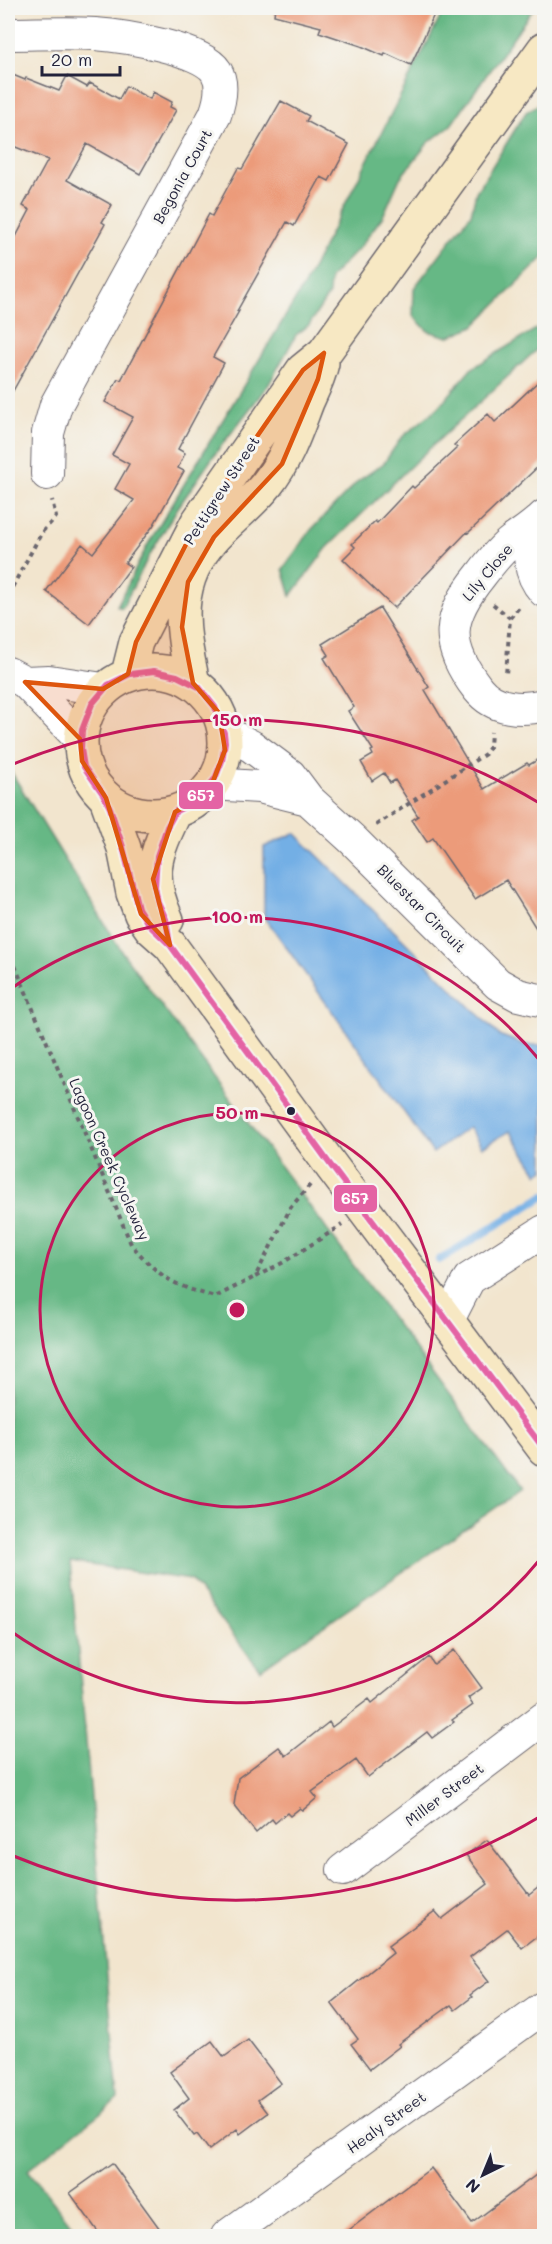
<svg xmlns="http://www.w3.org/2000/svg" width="552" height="2244" font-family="Mali,sans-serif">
<rect width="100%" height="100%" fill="#f6f6f2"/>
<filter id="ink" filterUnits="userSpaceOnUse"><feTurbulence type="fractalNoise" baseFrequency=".0167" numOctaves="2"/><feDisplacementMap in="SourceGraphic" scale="12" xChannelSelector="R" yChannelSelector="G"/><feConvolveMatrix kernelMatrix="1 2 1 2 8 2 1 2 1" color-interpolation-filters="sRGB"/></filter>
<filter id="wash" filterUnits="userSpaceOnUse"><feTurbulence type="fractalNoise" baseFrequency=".008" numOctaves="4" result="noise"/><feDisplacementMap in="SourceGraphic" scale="24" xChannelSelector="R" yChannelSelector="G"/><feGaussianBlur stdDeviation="1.35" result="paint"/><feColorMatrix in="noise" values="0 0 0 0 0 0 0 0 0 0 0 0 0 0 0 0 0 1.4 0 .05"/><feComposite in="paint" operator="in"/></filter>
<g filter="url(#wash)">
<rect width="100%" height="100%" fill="#f2e5ce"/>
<path fill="#66b885" stroke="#446d60" stroke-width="1.5" d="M445,8H534L451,125L428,143L400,178L383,216L360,247L330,278L329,294L309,325L296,335L269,384L215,454L177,509L149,556L122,608L117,606L148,544L303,287Z
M544,101V257L474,326L448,337L428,331L413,316L414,288L471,214L476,192L526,112Z
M544,324V343L416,461L327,548L291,596L283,569L311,530L358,481L384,463L401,438L439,407L471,369Z
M8,767L122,952L520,1491L260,1670L191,1580L70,1562L118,2099L28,2170L80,2236H8Z"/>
<path fill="#73afe5" stroke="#4a6890" stroke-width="1.5" d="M295,833L499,1035L525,1045H544V1170L538,1174L510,1131L482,1147L469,1127L433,1153L264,916V847Z"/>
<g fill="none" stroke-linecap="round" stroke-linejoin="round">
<path stroke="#73afe5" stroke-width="8" d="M439,1260L544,1196"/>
</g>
<g id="blocks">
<path fill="#ec9b7a" d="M275,8H437L411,65L385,53L384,56L361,46L319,32L321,27L274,15Z
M8,73L25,80L26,78L59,91L67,76L87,87L90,83L119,99L126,86L150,99L153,92L172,102L170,107L176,110L140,174L87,144L67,180L112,205L102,222L105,224L8,400V252L30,210L23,206L48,160L8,144Z
M281,101L309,116L306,121L349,144L329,181L321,177L294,226L287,222L237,311H239L213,357L224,363L178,449L185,453L178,468L184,471L153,526L125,563L131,567L89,624L46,591L82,544L93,553L134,500L115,489L129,464L112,455L133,417L105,402L118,379L121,380L209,214L212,216L238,168L242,169Z
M544,376V461L468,533L467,532L394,608L343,559L355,547L352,544L375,521L377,523L412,486L414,488L457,448L454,445L488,414L495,422Z
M380,608L429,687L425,690L484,789L527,763L529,765L544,756V941L506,880L475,899L433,838L427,842L412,820L418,816L395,780L390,783L384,773L372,781L361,762L373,755L371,751L373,750L348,711L354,707L324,658L329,655L322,644Z
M454,1650L482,1688L468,1698L473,1705L452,1720L454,1722L432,1738L427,1732L368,1777L356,1760L312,1792L317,1798L303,1810L300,1808L290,1816L287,1813L275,1823L272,1819L256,1833L234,1805L238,1778L279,1747L286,1756L329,1722L332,1727L369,1699L372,1703L429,1657L434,1665Z
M487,1840L529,1895L544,1883V1931L522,1948L507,1929L470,1957L489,1981L470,1995L472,1997L455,2010L451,2005L433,2018L398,2044L400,2046L370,2069L351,2044L358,2039L331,2003L393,1953L388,1946L435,1911L442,1919L488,1884L466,1855Z
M248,2040L281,2083L258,2100L268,2113L240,2134L237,2129L209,2150L197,2134L194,2136L174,2110L189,2098L170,2072L212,2041L224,2057Z
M112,2163L165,2236H101L70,2193Z
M431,2168L472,2223L544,2169V2236H341Z"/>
</g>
</g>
<g filter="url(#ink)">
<use href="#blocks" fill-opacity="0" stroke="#6b666e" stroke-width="1.5"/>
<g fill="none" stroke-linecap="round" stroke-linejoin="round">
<defs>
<path id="street" d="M8,34C36,34 66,32 95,34C122,36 201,48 216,71C224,84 220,101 215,115L56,405L48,433L47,474
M544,516C534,526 523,533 512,541C500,550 490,563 481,575C447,617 443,644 478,689C494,709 521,711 544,705
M532,528C529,551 527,572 544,591
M8,673L25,682L80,739
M25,682L49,681L103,689
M224,732L251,746L290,775L308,799L353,840L498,984L518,995L544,1001
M212,784L259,787L308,799
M447,1322L469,1279L544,1231
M343,1870L544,1718
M227,2236L544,2007"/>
<path id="secondary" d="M81 743a72 72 0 1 1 144 0a72 72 0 1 1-144 0Z
M128,674L136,642L197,523L303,370L324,353L544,49
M193,683C181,627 172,582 215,536C232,518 252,503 267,484C287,459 296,431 307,402C313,389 319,377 322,363
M106,798L124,848L133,893L141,914L151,928L170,945L332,1167L544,1449
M167,920C146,874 155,855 175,812"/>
</defs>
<use href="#street" stroke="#6b666e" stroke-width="34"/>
<use href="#secondary" stroke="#6b666e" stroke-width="36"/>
<path stroke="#6b666e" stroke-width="4" stroke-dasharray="4.5 4.5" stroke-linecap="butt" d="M8,595L42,532L56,517L52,500
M493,604L510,618L506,675
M510,618L521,605
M376,825L485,754L490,747L491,732
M8,949L131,1244C160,1278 172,1285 215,1297L255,1277
M310,1185L291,1207L255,1277L284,1262L342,1225"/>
<use href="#street" stroke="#fff" stroke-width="32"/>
<use href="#secondary" stroke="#f7e8c3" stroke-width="33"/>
<defs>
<path id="bus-1" d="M154,671L177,676L199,687L215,707L224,733L225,742L222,761L215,779L196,801L176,811L167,827L157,856L155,887L158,902L166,919L170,945L148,924L138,908L123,847L110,808L103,794L84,767L81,749L82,730L92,704L108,685L130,674Z
M170,945L332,1167L544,1449"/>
</defs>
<use href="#bus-1" stroke="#f6f6f2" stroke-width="10"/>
<use href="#bus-1" stroke="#e463a4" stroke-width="6"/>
</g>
</g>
<path fill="#de560e" fill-opacity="0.2" stroke="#de560e" stroke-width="4.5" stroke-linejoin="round" d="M324,353L318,379L282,464L214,537L188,582L182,627L193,683L219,713L225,750L212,784L196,801L175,812L153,879L170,945L141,914L106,798L82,761L80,739L25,682L103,689L128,674L136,642L197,523L303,370Z"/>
<g fill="none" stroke="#c2185b" stroke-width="3">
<circle cx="237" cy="1310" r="197"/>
<path d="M542 1557A393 393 0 0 1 9 1630M9 990A393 393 0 0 1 542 1063"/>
<path d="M541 1816A590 590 0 0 1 11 1855M11 765A590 590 0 0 1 541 804"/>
</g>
<circle fill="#22223b" stroke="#f6f6f2" stroke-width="2" cx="291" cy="1111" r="5"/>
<g text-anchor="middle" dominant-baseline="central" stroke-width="6" stroke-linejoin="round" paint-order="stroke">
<g font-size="15" fill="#22223b" stroke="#f6f6f2">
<text transform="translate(182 176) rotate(-61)">Begonia Court</text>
<text transform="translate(221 490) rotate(-57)">Pettigrew Street</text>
<text transform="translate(487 572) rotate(-50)">Lily Close</text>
<text transform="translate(422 908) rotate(45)">Bluestar Circuit</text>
<text transform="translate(110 1159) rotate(66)">Lagoon Creek Cycleway</text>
<text transform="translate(444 1794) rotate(-37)">Miller Street</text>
<text transform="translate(386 2122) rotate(-36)">Healy Street</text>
</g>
</g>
<circle cx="237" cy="1310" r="9" fill="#c2185b" stroke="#f6f6f2" stroke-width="3"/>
<g font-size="18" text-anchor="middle" font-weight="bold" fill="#c2185b" stroke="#f6f6f2" stroke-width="6" stroke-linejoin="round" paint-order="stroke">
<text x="237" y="726">150 m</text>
<text x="237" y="923">100 m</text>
<text x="237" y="1119">50 m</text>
</g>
<g stroke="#f6f6f2" stroke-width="2">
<rect x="178" y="781" width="46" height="29" rx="6" fill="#e463a4"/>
<rect x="333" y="1184" width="45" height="29" rx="6" fill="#e463a4"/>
</g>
<g font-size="16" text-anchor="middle" font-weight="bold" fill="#fff">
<text x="201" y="801">657</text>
<text x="355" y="1204">657</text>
</g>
<rect width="552" height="2244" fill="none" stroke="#f6f6f2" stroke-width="30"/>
<g transform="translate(483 2175) rotate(223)" stroke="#f6f6f2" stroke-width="4.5" paint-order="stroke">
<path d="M0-4.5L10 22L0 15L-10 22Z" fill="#22223b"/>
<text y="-9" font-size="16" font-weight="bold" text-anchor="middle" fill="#22223b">N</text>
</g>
<path d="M42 66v9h78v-9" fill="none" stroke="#22223b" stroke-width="3"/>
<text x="51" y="66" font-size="18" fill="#22223b" stroke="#f6f6f2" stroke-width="4.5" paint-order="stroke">20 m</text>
</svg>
